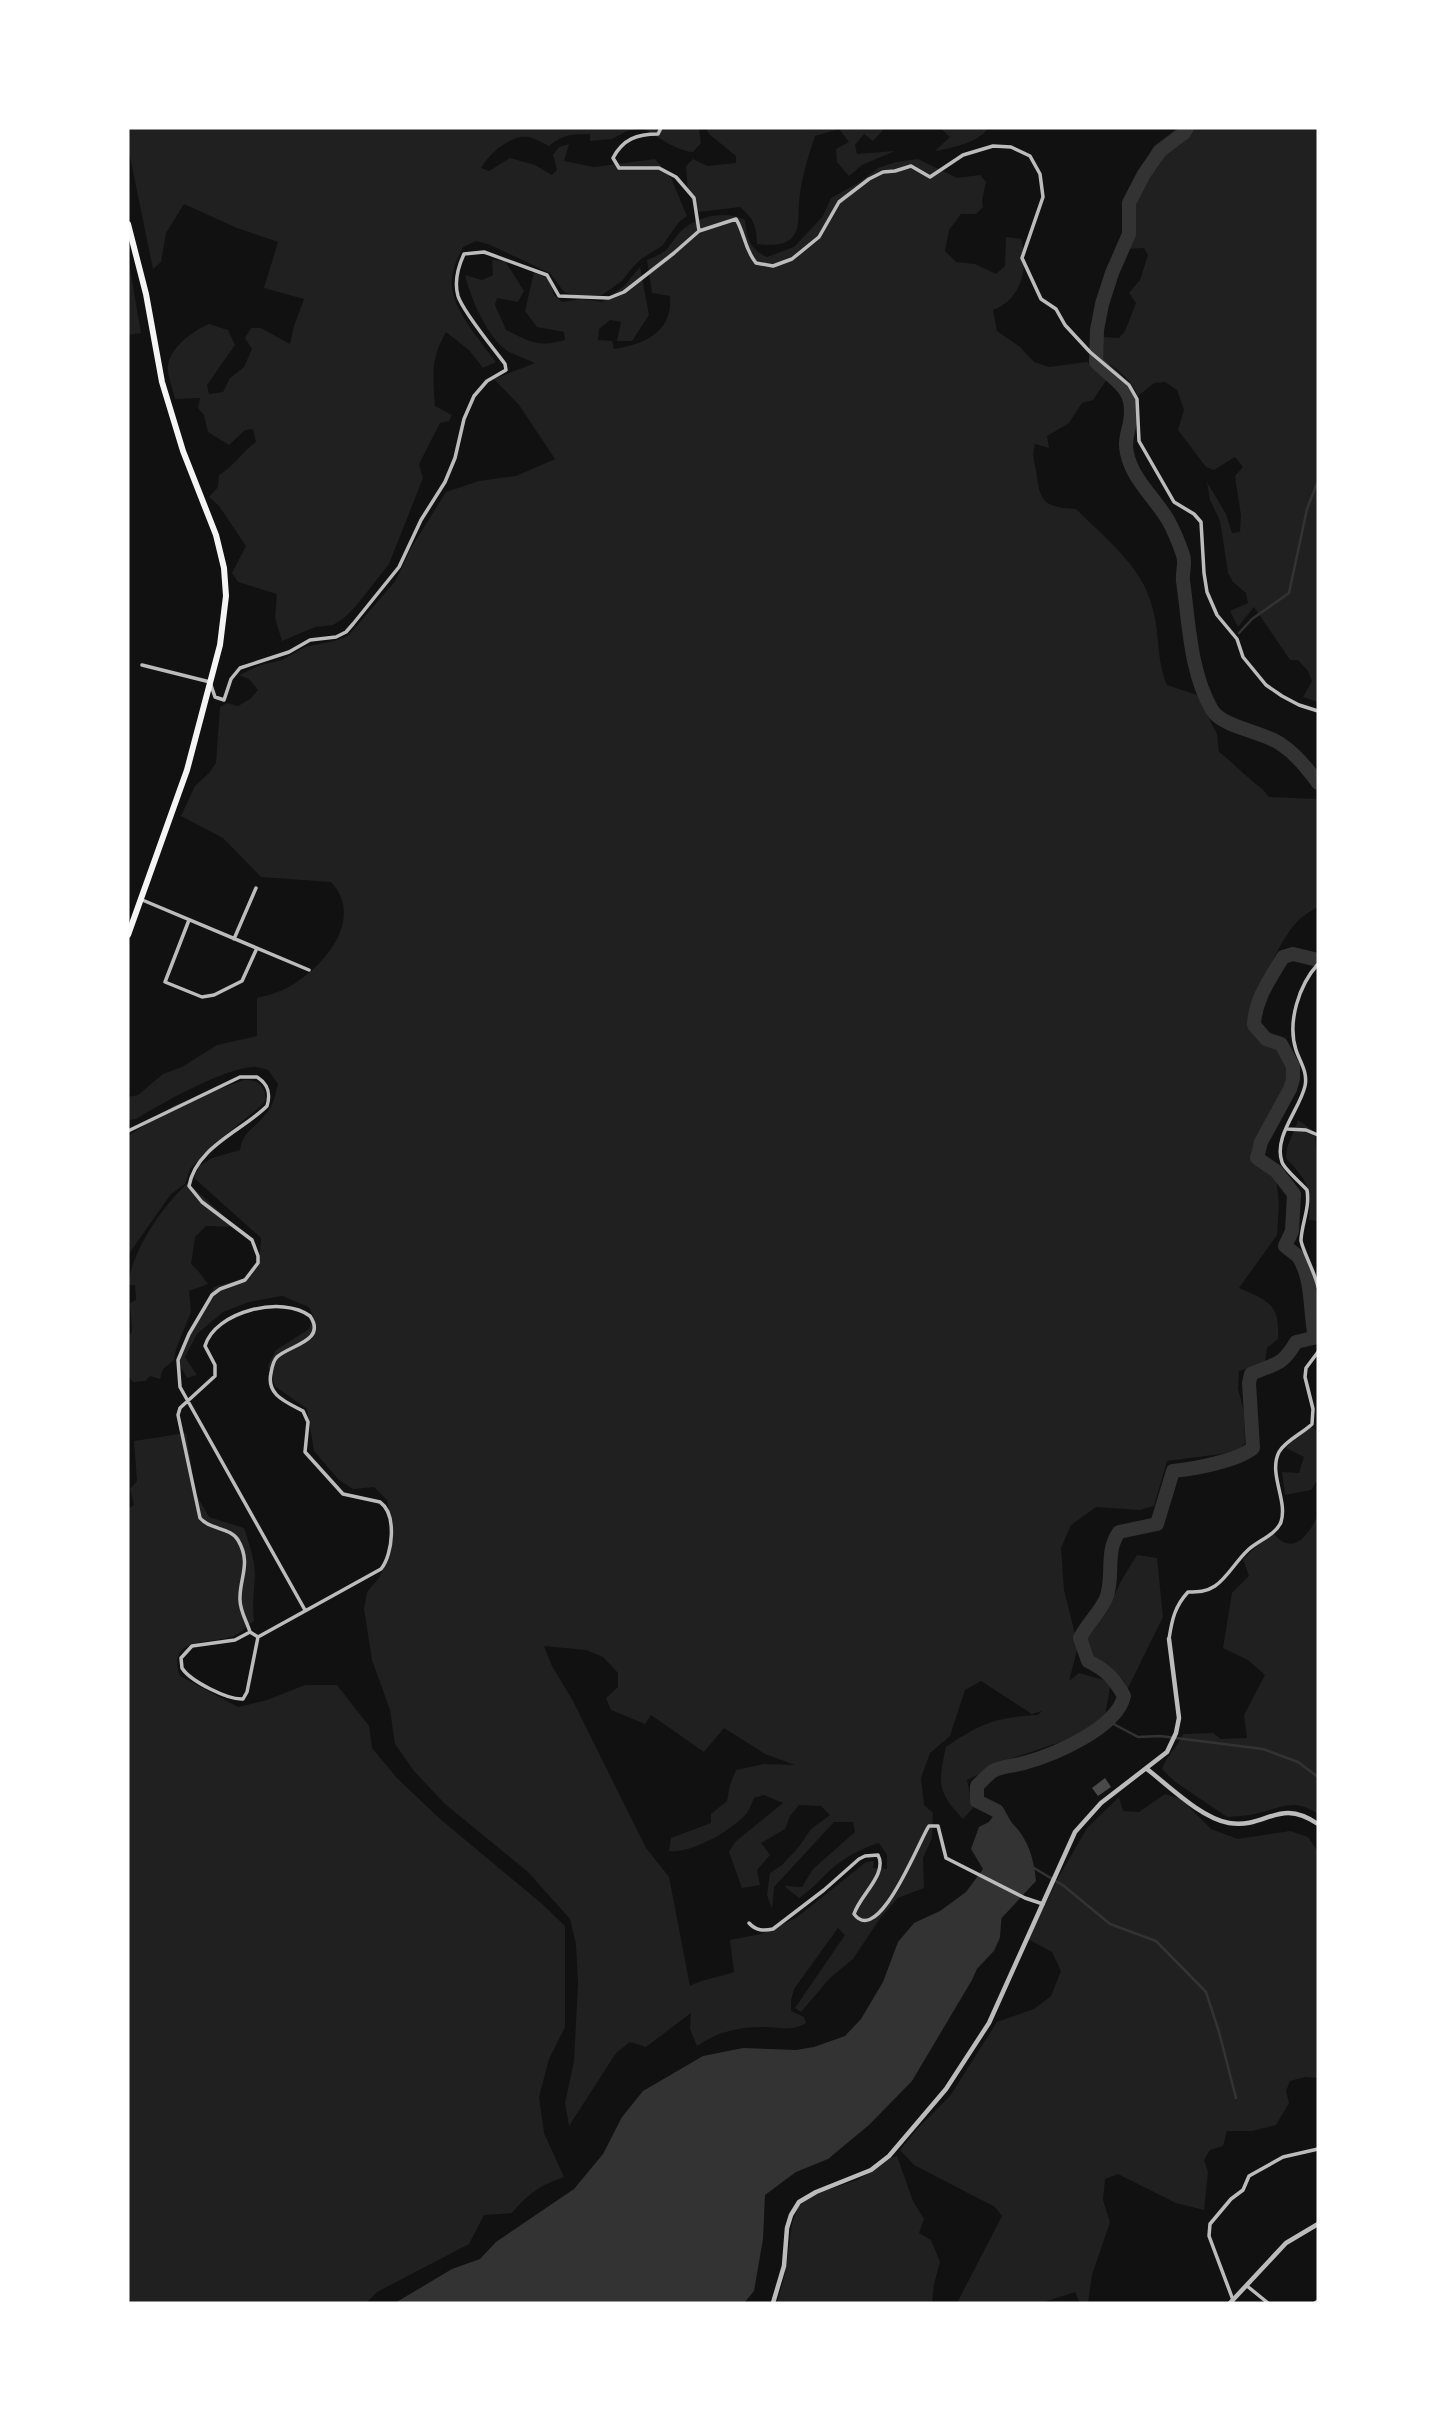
<svg xmlns="http://www.w3.org/2000/svg" width="1446" height="2431" font-family="'Fira Sans Condensed',sans-serif">
<rect width="100%" height="100%" fill="#111"/>
<path fill="#202020" fill-rule="evenodd" d="M128,128H699L701,143L693,152C676,151 657,136 643,128L627,131L612,139L590,141V134C573,134 563,134 549,146C542,143 535,138 528,137C510,135 489,154 481,168L489,171L510,158L535,165L552,175L557,170L553,155L559,147L569,144L564,161L594,167L655,159L671,178L687,216L679,222L662,246L641,259L631,269L622,281L602,295H574L564,292L550,273L488,244L476,241L463,247C457,259 451,271 452,285C452,309 482,343 496,362L483,368L469,350L446,332C430,360 433,375 435,406L452,415L449,421L440,423L419,464L423,478L389,564L356,606L344,618L333,625L315,627L282,641L275,618L277,594L238,582L232,573L246,546L219,506L209,497L218,487L219,475C234,466 242,452 256,442L253,429L245,430L229,445L208,432L204,415L198,408L200,398L175,399C173,389 167,376 168,366C170,347 193,331 209,324L228,330L235,345L207,385L209,394L223,392L230,378L244,367L252,349L245,338L251,328H261L290,344L294,326L304,299L264,288L278,242L237,228L184,204L166,233L161,262L153,269L128,147Z
M706,128H885L873,141L864,134L855,145L857,154L895,151L862,165L849,176L837,162L836,149L849,142L839,129L815,136C808,157 801,179 799,202C798,212 800,226 794,235C787,247 769,245 757,244C757,226 753,218 740,207L699,212L688,193L686,166L693,159L707,166L736,163V156L709,134Z
M940,128H988C978,143 952,148 935,151L950,137Z
M1177,128H1318V702L1303,697L1312,681L1308,671L1298,660H1290L1254,607L1238,627L1230,611L1248,603L1246,593L1233,582L1228,573L1220,521L1210,500L1207,482L1226,514L1232,533L1240,532L1241,516L1235,476L1243,467L1235,457L1214,470L1206,467L1178,430L1184,410L1177,390L1165,382L1154,383L1138,396C1131,380 1116,365 1099,360L1094,348L1104,337L1119,338L1125,331L1136,303L1129,293L1140,280L1148,255L1144,248L1123,249L1127,230L1126,201L1153,147Z
M918,159L957,178L980,175L986,182L982,201L983,207L976,214H961L949,230L945,251L956,262L975,264L996,274L1005,266L1006,237L1021,239C1029,266 1022,300 993,310L997,331L1020,347L1034,362L1049,367L1087,362L1107,379L1093,400L1082,403L1069,423L1047,436L1049,448L1035,444C1031,459 1035,461 1037,476C1040,505 1048,507 1076,509C1104,537 1142,566 1152,606C1160,632 1156,659 1167,685L1197,695L1217,734L1219,752C1230,760 1238,769 1249,778C1256,785 1263,788 1269,797L1318,799V907C1311,911 1302,916 1296,923C1277,944 1254,999 1249,1027C1253,1031 1257,1036 1261,1039C1272,1047 1284,1047 1293,1059C1313,1087 1258,1130 1262,1165L1276,1177L1279,1204L1277,1235L1239,1288C1269,1301 1280,1304 1278,1339L1267,1348L1265,1363L1239,1371L1238,1389L1244,1411L1245,1443L1236,1452L1167,1461L1154,1506L1140,1510L1096,1507L1071,1525L1061,1548L1064,1590L1078,1646L1069,1681L1079,1673L1111,1682L1105,1716L1072,1738L1010,1759L967,1780L973,1808L963,1819C937,1792 938,1783 946,1747C980,1724 996,1717 1038,1715L1042,1711L1032,1714L981,1681L965,1690L950,1736L930,1753L921,1778L924,1805L933,1813L932,1838L923,1858L924,1888L898,1898L881,1917L853,1959L830,1978L801,2012L795,2008L845,1935L838,1928L794,1989L791,2000V2011L804,2017L806,2023C792,2031 783,2028 768,2027C741,2026 719,2031 697,2046L690,2029L691,2013L646,2047L630,2042L616,2053L569,2126L565,2103L574,2061L578,1983L576,1944L570,1919L528,1872L445,1804L414,1771L395,1744L390,1710L372,1660L364,1609L367,1592L379,1578L388,1559L392,1533L387,1500L374,1487L353,1489L339,1480L314,1451L307,1409L275,1386L268,1366L276,1350L309,1329L313,1316L309,1307L282,1296L249,1302L223,1312L197,1334L185,1357L197,1375L187,1378L178,1363L190,1328L203,1309L214,1287C251,1276 259,1279 261,1238L194,1178L199,1166L212,1158L240,1150C243,1131 254,1129 265,1115C273,1106 275,1096 278,1084L268,1070C263,1069 257,1066 252,1067C223,1069 162,1103 136,1119L128,1120V1097L138,1095L163,1074L182,1067L217,1045L257,1036V998C266,996 275,993 283,990C320,972 367,920 331,882L261,877L223,838L181,816L195,786L209,773L216,763L220,707L227,703L238,706L250,699L258,690L249,679L239,675L261,665L282,660L305,647L334,641L348,636L396,580L411,548L446,492L479,481L516,476L555,459L519,405L494,379L535,363C527,359 517,356 509,352C487,338 471,299 465,275L482,280L493,275L492,260L505,261L524,291L518,302L497,298L495,305L506,330C529,341 538,348 565,340L564,332L537,327L525,311L534,272L549,279L554,295L562,302L582,299L602,302L624,286L640,267L649,315L632,341H617L621,322L610,320L599,329L598,340L612,341L614,349C646,344 673,331 670,296L652,293L647,260C654,257 662,254 667,249C672,243 676,236 681,231C697,216 726,210 745,220C747,239 749,248 767,257L794,247L823,216L831,198L860,182L878,168L896,162ZM544,1646L586,1650L603,1657L618,1673V1687L606,1698L611,1710L645,1724L651,1715L704,1752L724,1728L765,1754L795,1765L764,1764L736,1770L730,1785L727,1801L711,1814V1823L671,1838L669,1851C692,1854 732,1830 747,1813C750,1809 752,1802 754,1798L764,1795L783,1803L735,1842L729,1852L742,1888L760,1885L757,1870L770,1855L761,1843L785,1829L790,1816L799,1805L821,1806L830,1815L811,1829L798,1848L782,1865L770,1873L767,1895L772,1909L774,1887L834,1822H853L855,1832L813,1869L802,1887L784,1886L799,1898C811,1890 819,1881 829,1871C844,1858 861,1848 879,1843L887,1855V1869L873,1868L874,1861L866,1862L796,1918L761,1934L730,1940L734,1972C720,1977 703,1979 690,1986L669,1877L646,1848L573,1701L552,1666Z
M128,257L141,333L128,335Z
M244,1080C259,1080 264,1084 266,1100L262,1105L213,1145L190,1169L185,1184L171,1194L128,1255V1136L175,1105Z
M1298,1120L1315,1132L1316,1150L1318,1152V1221L1309,1220C1311,1187 1309,1183 1286,1158L1287,1148Z
M188,1183L236,1227L206,1226L195,1237L191,1264L199,1272L208,1284L189,1291L191,1312L176,1349L174,1360L163,1369L160,1379L150,1376L145,1381L133,1382L128,1376V1337L132,1331L130,1303L136,1300L135,1285H128C132,1251 162,1206 188,1183Z
M1308,1425L1318,1431V1479L1311,1490L1285,1495L1282,1472L1299,1473L1304,1457L1286,1448Z
M186,1433L196,1494L209,1517L244,1528C249,1543 255,1560 255,1576C254,1593 252,1603 254,1621C247,1626 240,1634 231,1637C208,1644 166,1637 180,1676L238,1707L267,1700L305,1685H337L369,1726L372,1748L397,1778L439,1818L541,1903L565,1926V2027L549,2059L539,2097L544,2133L564,2177C539,2186 529,2193 512,2213L484,2215L469,2244L377,2292L366,2303H128V1509L134,1505L130,1489L137,1481L134,1441Z
M1318,1515V1814C1293,1797 1282,1808 1255,1814C1246,1816 1236,1816 1227,1817L1174,1781L1162,1769C1167,1755 1177,1748 1183,1734L1213,1733L1221,1739L1247,1738L1244,1715L1265,1675L1248,1660L1223,1648L1232,1593L1249,1576L1243,1559L1272,1532C1276,1536 1281,1542 1286,1543C1301,1548 1313,1526 1318,1515Z
M1137,1555L1157,1558L1163,1617L1127,1690L1123,1680L1090,1653L1084,1638L1110,1605L1121,1581Z
M1165,1794L1181,1799L1211,1829L1238,1839L1290,1831L1308,1837L1318,1852V2078L1305,2077L1290,2081L1286,2091L1289,2103L1276,2125L1252,2131H1227L1223,2146L1210,2150L1204,2160L1208,2172L1204,2210L1176,2203L1118,2174L1105,2179L1103,2200L1110,2222L1092,2275L1088,2303H1080L1075,2292L1041,2303H957L1002,2216L995,2207L914,2165L900,2150L918,2128L950,2096L997,2022L1034,2009L1051,1996L1061,1971L1052,1952L1028,1939L1057,1880L1087,1828L1119,1797L1123,1811L1139,1812Z
M897,2156L913,2201L924,2219L919,2233L931,2240L940,2262L934,2284L932,2303H777L785,2274L792,2224L798,2207L812,2195L857,2180L874,2170L886,2159Z"/>
<path fill="#333" d="M997,1811C1024,1829 1033,1850 1036,1881L997,1923L972,1980L912,2081L869,2125L828,2159L796,2172L765,2195L763,2239L754,2291L744,2303H395L452,2269L480,2259L496,2242L574,2189L603,2154L622,2117L643,2091L703,2056L743,2048L796,2050L814,2047L845,2036L861,2019L883,1982L898,1942L914,1923L940,1911L966,1892L983,1869L971,1849L979,1827L989,1822Z"/>
<g fill="none" stroke-linecap="round" stroke-linejoin="round">
<path stroke="#333" stroke-width="2.5" d="M1239,633L1252,619L1289,593L1307,509L1318,481
M1108,1721L1138,1737L1160,1736L1263,1749L1298,1762L1318,1777
M1034,1868L1064,1886L1110,1924L1156,1941L1206,1992L1219,2032L1236,2098"/>
<path stroke="#333" stroke-width="14" d="M1187,128L1184,133L1160,151L1144,174L1129,203V234L1112,273L1102,304L1097,330L1096,362C1116,382 1136,388 1130,422C1128,433 1124,441 1127,453C1132,479 1155,498 1168,520C1174,531 1179,543 1183,555C1186,563 1182,572 1183,581C1189,623 1190,672 1212,710C1223,728 1264,731 1282,745C1297,755 1308,769 1318,783
M1006,1827L997,1811L977,1801V1786C982,1781 987,1775 993,1771C1001,1766 1014,1766 1024,1763C1054,1755 1117,1728 1124,1696C1114,1678 1106,1670 1088,1661L1080,1638C1087,1624 1102,1610 1107,1596C1114,1573 1105,1552 1119,1532L1157,1524L1173,1471C1194,1469 1237,1461 1253,1448L1249,1383L1251,1374C1276,1363 1282,1366 1296,1342L1313,1338L1314,1332C1310,1309 1312,1278 1299,1258C1296,1253 1289,1250 1285,1246L1292,1231L1294,1194L1276,1171L1257,1158L1261,1142L1290,1089L1293,1079V1066L1281,1044L1266,1039L1254,1025C1255,999 1270,979 1283,957L1293,954L1318,960
M972,1964L988,1947L993,1936L995,1912"/>
</g>
<path fill="#4a4a4a" d="M1105,1778L1111,1787L1098,1796L1092,1788Z"/>
<g fill="none" stroke-linecap="round" stroke-linejoin="round">
<path stroke="#bcbcbc" stroke-width="3.5" d="M661,128L658,134C637,134 623,139 613,158L619,168H659L676,177L694,198L699,231
M142,665L210,682L215,697L224,700L231,679L240,668L289,652L310,640L336,637L346,632L353,624L399,567L421,520L445,482L455,458L464,419L474,396L487,381L506,370L505,364C494,349 463,312 458,296C454,282 458,267 464,254L484,252L547,275L559,296L609,298L624,292L674,253L699,231L736,219C745,234 744,248 756,263L773,266L792,259L819,237L839,202L869,179L883,172L895,171L911,166L930,177L963,155L993,146L1011,147L1030,156L1040,174L1043,197L1022,258L1041,299L1056,309L1065,325L1090,352L1129,385L1137,399L1139,441L1174,502L1194,514L1201,522L1204,573L1207,592L1217,615L1237,639L1243,657L1266,685L1282,696L1299,705L1318,711
M140,899L309,970
M189,920L165,982L202,997L214,995L242,981L257,948
M234,939L256,888
M1318,964C1299,985 1287,1022 1296,1050C1300,1062 1308,1072 1305,1086C1300,1109 1273,1137 1282,1162C1284,1169 1302,1184 1307,1190C1310,1208 1302,1222 1301,1240C1301,1247 1316,1275 1318,1287
M1287,1129L1306,1130L1318,1135
M128,1131L240,1077H257C268,1084 271,1093 267,1106C242,1131 196,1147 189,1186L202,1202L252,1240L258,1256V1263L245,1280L220,1289L212,1295L189,1334L178,1360L180,1387L305,1610
M250,1632C247,1622 240,1611 240,1600C239,1578 252,1564 238,1540C230,1527 210,1530 200,1518L178,1415L180,1408L215,1376V1365L205,1346C215,1311 283,1295 310,1316C327,1341 290,1345 277,1357C273,1361 272,1367 271,1373C266,1395 286,1402 303,1411L308,1422L305,1452L343,1494L380,1502C397,1514 393,1554 381,1569L258,1637L250,1632L235,1640L192,1646L181,1658L182,1668C190,1681 228,1700 243,1699L247,1692L258,1637
M1169,1639C1172,1619 1175,1606 1188,1592C1198,1592 1206,1592 1215,1586C1227,1578 1236,1561 1248,1550C1257,1541 1276,1535 1281,1522C1288,1500 1268,1474 1279,1452C1285,1441 1303,1433 1312,1424L1313,1409L1305,1377L1306,1368L1318,1352
M749,1923C756,1931 764,1931 773,1929L824,1890L859,1859L865,1856L878,1855C888,1874 860,1895 854,1914C879,1948 920,1838 929,1826H938L946,1858L1025,1898L1043,1904
M1247,2286L1268,2303
M1233,2300L1209,2236L1210,2224L1231,2199L1243,2190L1249,2176L1283,2157L1318,2149
M1315,2303L1318,2301"/>
<path stroke="#bcbcbc" stroke-width="4.5" d="M1147,1769C1170,1787 1201,1818 1229,1823C1267,1829 1278,1797 1318,1824
M773,2303L784,2266L787,2228L791,2215L799,2202L816,2192L871,2170L889,2156L946,2089L989,2023L1075,1832L1101,1803L1167,1752L1176,1733L1179,1718L1169,1639
M1230,2303L1286,2243L1318,2224"/>
<path stroke="#f5f5f5" stroke-width="6" d="M128,224L146,294L162,382L183,451L216,535L224,568L226,596L220,645L187,770L128,935"/>
</g>
<rect width="1446" height="2431" fill="none" stroke="#ffffff" stroke-width="259"/>
</svg>
